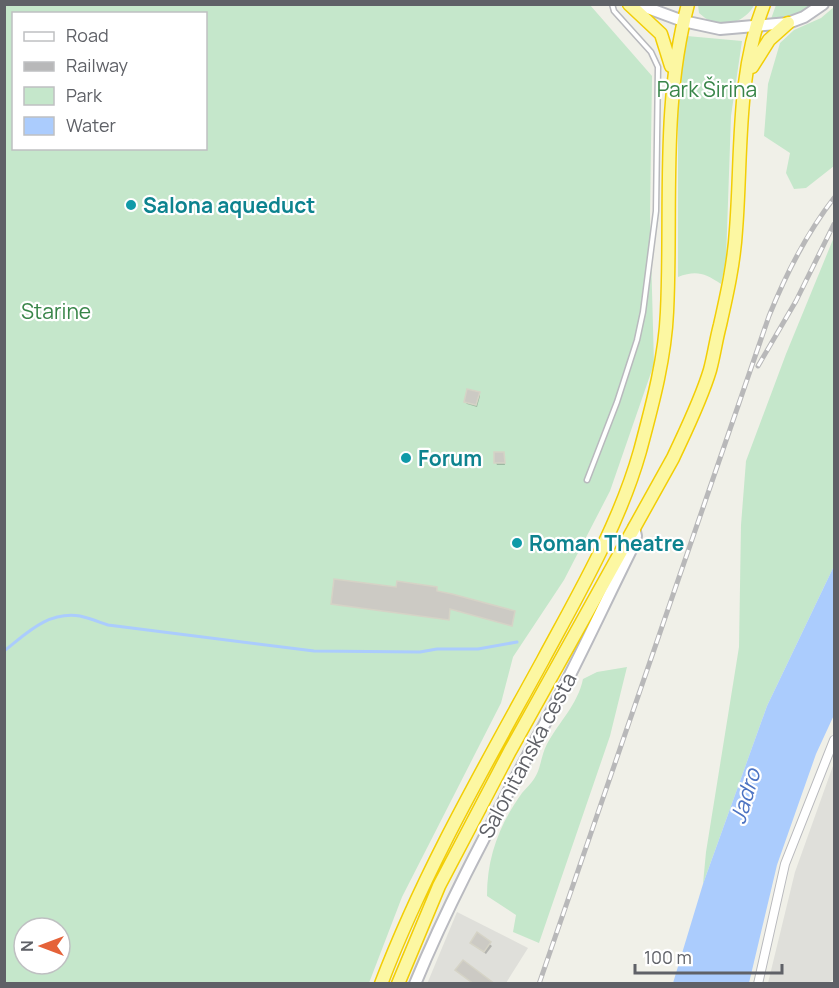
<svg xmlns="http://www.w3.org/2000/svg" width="839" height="988" font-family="Manrope,sans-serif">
<rect width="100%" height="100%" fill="#f0f0e8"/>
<path fill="#dfdfda" d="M834,763V979L828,983H768L795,872Z
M457,912L528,948L506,983L427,984Z"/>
<path fill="#c5e7cb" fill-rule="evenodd" d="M5,5H590L652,76L650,217L654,364L610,491L564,580L513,657L501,703L402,897L369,983L5,984ZM14,14H206V148H14ZM24,928H60V964H24Z
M698,5H754C748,19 726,29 712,22C707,20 703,16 699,13Z
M776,5H814L790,17L773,20L771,19Z
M834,7V166L806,188L794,189L786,173L790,153L764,136L768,84L780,43L794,30L821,18Z
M687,36L742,41L731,116L726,260L721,284C705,273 696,270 678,277V93Z
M834,237V566L767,706L703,884L706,852L739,647L741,525L746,461L786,354Z
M627,667L610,736L539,943L513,932L516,915L487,896C487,857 499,825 522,793C526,788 531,784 534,779C541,769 541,755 547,744C559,722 578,704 583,679L597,672Z"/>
<path fill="#abccfd" d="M834,566V715L816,754L777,865L749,983H673L703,884L767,706Z"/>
<path fill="#0003" d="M479,393L480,396L477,407L467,404L465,402Z
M503,454L505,465H497L496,463Z
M477,934L492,946L486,954L471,943Z"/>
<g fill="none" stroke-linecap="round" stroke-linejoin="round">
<path stroke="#abccfd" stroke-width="3" d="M4,651C27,633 48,611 80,616C89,618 99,622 108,625L314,651L420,652L437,649H478L517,642"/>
</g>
<path fill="#cccac4" stroke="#d5d3c6" stroke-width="1.5" d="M467,389L480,392L476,405L464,402Z
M494,452H504L505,463H494Z
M334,579L396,587L397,581L437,587V591L452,594L515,611L512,626L450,609L449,620L331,604Z
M477,932L491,942L484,952L470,943Z
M463,960L495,984H474L455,970Z"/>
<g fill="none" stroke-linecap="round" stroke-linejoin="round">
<defs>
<path id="service" d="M587,480L617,402L637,340L643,312L656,211L658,67L651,52L614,11L612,4"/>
<path id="minor" d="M758,984L785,864L834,740"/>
<path id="secondary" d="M637,4L683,21L720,29L788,23L804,17L823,4
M415,984C450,899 494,819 537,738C572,675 601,610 633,546L636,536L634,527"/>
<path id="trunk" d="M629,4L661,34L671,66
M752,67L769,40L788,23
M381,984C424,871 485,766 543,660C579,593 619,525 640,451C652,406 665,359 667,312C672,209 661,105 688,4
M398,984L439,886L510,751L673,458C686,430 701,400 710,370C714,355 716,340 720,325C727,294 734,263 736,230C742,155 736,76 764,4"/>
</defs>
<use href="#service" stroke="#b8b9bd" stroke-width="7"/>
<use href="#minor" stroke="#b8b9bd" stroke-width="10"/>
<use href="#secondary" stroke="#b9bac0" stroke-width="14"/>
<use href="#trunk" stroke="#f2ce06" stroke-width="15"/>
<use href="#service" stroke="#fff" stroke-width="4"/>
<use href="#minor" stroke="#fff" stroke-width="8"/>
<use href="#secondary" stroke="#fff" stroke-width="10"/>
<use href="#trunk" stroke="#fcf7a2" stroke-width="12"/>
<defs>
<path id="rail" d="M758,366L796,301L834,224
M539,984L769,316C786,274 806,234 834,198"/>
</defs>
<use href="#rail" stroke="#b8b8b9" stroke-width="5"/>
<use href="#rail" stroke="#fff" stroke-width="3" stroke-dasharray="9" stroke-linecap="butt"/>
</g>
<g fill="#0f9aa8" stroke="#fff" stroke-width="2">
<circle cx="131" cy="205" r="6"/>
<circle cx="406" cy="458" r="6"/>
<circle cx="517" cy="543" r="6"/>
</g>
<g text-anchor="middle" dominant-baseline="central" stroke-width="4.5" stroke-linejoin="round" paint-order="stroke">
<g font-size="21" fill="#388548" stroke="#fff">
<text x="707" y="89">Park Širina</text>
<text x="56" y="311">Starine</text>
</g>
<g font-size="21" font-weight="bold" fill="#0d838f" stroke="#fff" text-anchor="start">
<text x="143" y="205">Salona aqueduct</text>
<text x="418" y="458">Forum</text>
<text x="529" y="543">Roman Theatre</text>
</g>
<g font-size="21" fill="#5f6167" stroke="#fff">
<text transform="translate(527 755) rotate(-62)">Salonitanska cesta</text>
</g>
<g font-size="22" font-style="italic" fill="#4c73c2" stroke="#fff">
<text transform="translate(745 796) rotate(-73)">Jadro</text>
</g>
</g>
<rect width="839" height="988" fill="none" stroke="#5f6167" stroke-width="12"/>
<rect x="12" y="12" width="195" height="138" fill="#ffffff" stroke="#bfc0c2" stroke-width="1.5"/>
<rect x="24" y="32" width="30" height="9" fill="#ffffff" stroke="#bfc0c2" stroke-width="1.5"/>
<text x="66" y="42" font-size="18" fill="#5f6167">Road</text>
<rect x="24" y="62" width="30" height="9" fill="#b8b8b9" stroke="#bfc0c2" stroke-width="1.5"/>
<text x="66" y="72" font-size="18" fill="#5f6167">Railway</text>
<rect x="24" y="87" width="30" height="18" fill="#c5e7cb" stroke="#bfc0c2" stroke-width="1.5"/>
<text x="66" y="102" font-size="18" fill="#5f6167">Park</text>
<rect x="24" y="117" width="30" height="18" fill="#abccfd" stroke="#bfc0c2" stroke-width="1.5"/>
<text x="66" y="132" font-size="18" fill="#5f6167">Water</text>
<g transform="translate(42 946) rotate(270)"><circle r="28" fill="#ffffff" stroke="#bfc0c2" stroke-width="1.5"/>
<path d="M0-4.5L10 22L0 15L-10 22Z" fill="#e56239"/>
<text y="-9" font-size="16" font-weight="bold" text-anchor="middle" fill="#5f6167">N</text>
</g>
<path d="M635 964v9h147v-9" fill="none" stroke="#5f6167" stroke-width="3"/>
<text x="644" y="964" font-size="18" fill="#5f6167" stroke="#ffffff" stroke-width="4.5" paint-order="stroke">100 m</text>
</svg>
